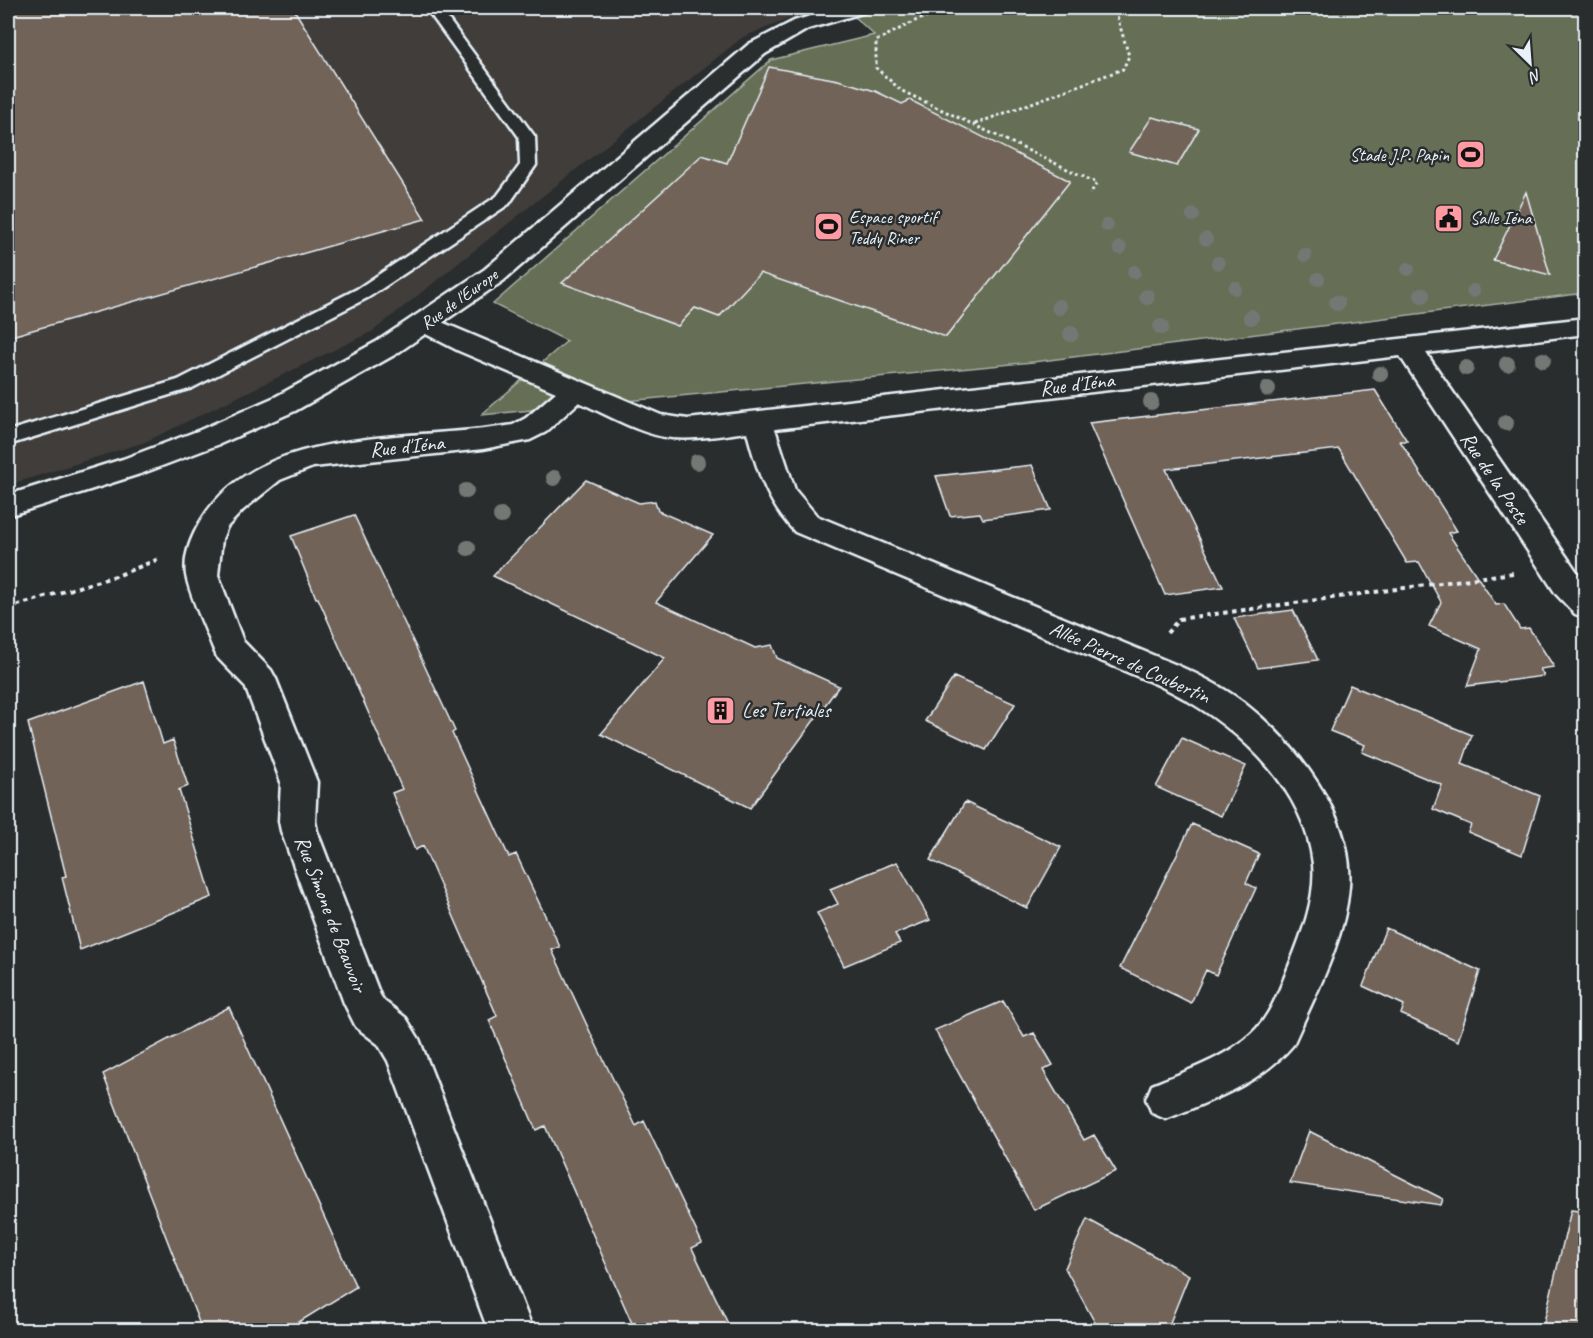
<svg xmlns="http://www.w3.org/2000/svg" width="1593" height="1338" font-family="Caveat,sans-serif">
<rect width="100%" height="100%" fill="#2a2d2e"/>
<filter id="ink" filterUnits="userSpaceOnUse"><feTurbulence type="fractalNoise" baseFrequency=".0167" numOctaves="2"/><feDisplacementMap in="SourceGraphic" scale="12" xChannelSelector="R" yChannelSelector="G"/><feConvolveMatrix kernelMatrix="1 2 1 2 8 2 1 2 1" color-interpolation-filters="sRGB"/></filter>
<g filter="url(#ink)">
<path fill="#403e3b" d="M8,8H817L743,37L373,331L145,442L8,485Z"/>
<path fill="#666e54" stroke="#a7b0a6" stroke-width="1.5" d="M845,8H1585V293L1033,362L481,415L567,341L493,304L771,60L874,35Z"/>
<path fill="#726458" stroke="#e8f1f8" stroke-width="1.5" d="M8,8H293L425,219L8,337Z
M769,67L838,80L875,91L902,104L910,100L1070,181L946,337L760,273L719,317L695,308L678,326L562,283L702,155L727,163Z
M1152,117L1199,129L1177,166L1129,152Z
M1526,192L1550,275L1493,260Z
M1375,390L1407,441H1400L1457,531L1448,533L1496,605L1504,604L1520,629L1529,628L1554,667L1540,669L1544,676L1467,686L1481,649L1429,626L1441,602L1419,562L1407,563L1339,449L1166,469L1223,587L1165,595L1089,423Z
M1032,465L1051,510L983,519L980,513L950,516L936,476Z
M586,480L639,503L655,501L658,511L713,535L656,602L755,648L772,645L777,658L839,686L750,808L601,734L665,658L493,576Z
M354,515L455,731L452,733L509,857L516,854L560,947L552,950L592,1036L636,1126L644,1121L702,1243L692,1248L731,1330H635L545,1126L536,1130L489,1020L497,1016L423,846L415,850L392,793L402,789L318,598H316L291,536Z
M1293,610L1318,660L1258,668L1234,618Z
M954,677L1015,704L986,750L925,721Z
M144,681L163,744L173,740L188,786L179,790L212,897L80,950L62,877L66,876L28,723Z
M1350,685L1472,735L1462,764L1540,796L1522,855L1468,832L1471,825L1433,809L1442,785L1362,752L1365,745L1330,731Z
M1182,738L1246,766L1221,816L1156,787Z
M965,802L1061,847L1027,908L930,860Z
M1192,824L1259,854L1246,883L1256,888L1216,975L1206,970L1191,1003L1120,968Z
M897,862L930,920L895,934L900,943L844,966L817,913L838,904L830,889Z
M1386,928L1480,971L1458,1041L1401,1014L1404,1005L1363,986Z
M1003,1001L1024,1037L1034,1033L1053,1065L1043,1070L1084,1140L1094,1135L1116,1171L1034,1210L935,1030Z
M229,1007L356,1287L286,1330H202L103,1074Z
M1309,1131L1443,1199L1441,1205L1290,1183Z
M1571,1210L1586,1212V1330H1542Z
M1087,1219L1189,1275L1167,1330H1099L1065,1268Z"/>
<g fill="none" stroke-linecap="round" stroke-linejoin="round">
<defs>
<path id="lane" d="M426,8H440L535,137L536,165L509,204L369,297L192,388L8,445V431L178,380L357,289L497,196L520,165L519,137Z"/>
<path id="street" d="M425,315L661,415L688,419L1586,318V334L1426,353L1586,585V618L1575,614L1556,594L1400,356L775,429L795,490L817,516L1167,661C1194,672 1220,685 1243,702C1295,742 1355,817 1349,886C1345,941 1315,995 1293,1045C1260,1084 1212,1100 1166,1119L1152,1113L1146,1099L1152,1085C1186,1071 1224,1059 1252,1033C1272,1015 1281,985 1291,961C1303,931 1316,897 1313,864C1304,782 1228,718 1158,685L795,532C767,503 757,470 747,432C723,435 697,440 672,438C641,435 608,415 579,402L546,432L530,440L483,449L313,467L280,480L243,510L227,527L222,539L218,575L243,641L271,670L276,679L317,782L315,821L317,831L380,995L384,1001L406,1018L419,1039L533,1330H488L388,1061L378,1044L356,1027L344,1003L281,831L279,821L281,782L245,686L217,657L213,648C205,627 190,596 186,575C183,556 192,535 202,519C261,423 415,442 513,425L526,418L556,392L459,351L416,329L412,323L416,317Z"/>
<path id="secondary" d="M837,8H868L865,12L808,29L765,54L503,281L396,354L295,411L220,444L143,473L8,516V495L123,459L200,430L275,397L376,342L485,269L749,44L794,21Z"/>
</defs>
<use href="#lane" stroke="#e8f1f8" stroke-width="5"/>
<use href="#street" stroke="#e8f1f8" stroke-width="5"/>
<use href="#secondary" stroke="#e8f1f8" stroke-width="5"/>
<path stroke="#e8f1f8" stroke-width="3" stroke-dasharray="3 3" stroke-linecap="butt" d="M957,8L917,20L876,41V68L902,91L1097,183L1090,194
M975,124L1123,69L1129,56L1116,13"/>
<path stroke="#e8f1f8" stroke-width="4" stroke-dasharray="4.5 4.5" stroke-linecap="butt" d="M8,608L119,575L161,558
M1167,633L1179,619L1513,573"/>
<use href="#lane" fill="#2a2d2e" fill-rule="evenodd"/>
<use href="#street" fill="#2a2d2e" fill-rule="evenodd"/>
<use href="#secondary" fill="#2a2d2e" fill-rule="evenodd"/>
</g>
<g fill="#737874">
<circle cx="1193" cy="215" r="7"/>
<circle cx="1107" cy="225" r="7"/>
<circle cx="1206" cy="239" r="7"/>
<circle cx="1120" cy="248" r="7"/>
<circle cx="1305" cy="255" r="7"/>
<circle cx="1218" cy="263" r="7"/>
<circle cx="1408" cy="269" r="7"/>
<circle cx="1134" cy="272" r="7"/>
<circle cx="1318" cy="279" r="7"/>
<circle cx="1235" cy="288" r="7"/>
<circle cx="1473" cy="291" r="7"/>
<circle cx="1422" cy="295" r="8"/>
<circle cx="1147" cy="297" r="8"/>
<circle cx="1337" cy="303" r="8"/>
<circle cx="1059" cy="307" r="8"/>
<circle cx="1251" cy="317" r="8"/>
<circle cx="1161" cy="327" r="8"/>
<circle cx="1071" cy="334" r="8"/>
<circle cx="1543" cy="360" r="8"/>
<circle cx="1507" cy="364" r="8"/>
<circle cx="1466" cy="368" r="8"/>
<circle cx="1380" cy="374" r="8"/>
<circle cx="1268" cy="389" r="8"/>
<circle cx="1151" cy="402" r="8"/>
<circle cx="1506" cy="423" r="8"/>
<circle cx="697" cy="462" r="8"/>
<circle cx="554" cy="478" r="8"/>
<circle cx="466" cy="491" r="8"/>
<circle cx="501" cy="516" r="8"/>
<circle cx="468" cy="548" r="8"/>
</g>
</g>
<defs>
<symbol id="stadium-square" viewBox="-11 -11 22 22"><rect x="-9" y="-9" width="18" height="18" rx="4" fill="#ff9aa2" stroke="#2a2d2e"/><path d="M0-5a6.5 5 0 1 0 0 10a6.5 5 0 1 0 0-10ZM-3.5-1.8h7v3.6h-7Z" fill="#111"/></symbol>
<symbol id="civic-square" viewBox="-11 -11 22 22"><rect x="-9" y="-9" width="18" height="18" rx="4" fill="#ff9aa2" stroke="#2a2d2e"/><path d="M-.6-6.5H3V-4.5H.6V-3L4-1V1h2V6H-6V1h2V-1L-.6-3ZM-1.2 2.5V6h2.4V2.5Z" fill="#111"/></symbol>
<symbol id="building-square" viewBox="-11 -11 22 22"><rect x="-9" y="-9" width="18" height="18" rx="4" fill="#ff9aa2" stroke="#2a2d2e"/><path d="M-4-6H4V6H1V3H-1V6H-4ZM-2.5-4.3h1.7v1.8h-1.7ZM.8-4.3h1.7v1.8H.8ZM-2.5-1h1.7V.8h-1.7ZM.8-1h1.7V.8H.8Z" fill="#111"/></symbol>
</defs>
<g fill-rule="evenodd">
<use href="#stadium-square" x="1454" y="138" width="33" height="33"/>
<use href="#civic-square" x="1432" y="202" width="33" height="33"/>
<use href="#stadium-square" x="812" y="210" width="33" height="33"/>
<use href="#building-square" x="704" y="694" width="33" height="33"/>
</g>
<g text-anchor="middle" dominant-baseline="central" stroke-width="5" stroke-linejoin="round" paint-order="stroke">
<g font-size="18" fill="#e8f1f8" stroke="#2a2d2e" text-anchor="start">
<text x="1449" y="155" text-anchor="end">Stade J.P. Papin</text>
<text x="849" y="217">Espace sportif<tspan x="849" dy="21">Teddy Riner</tspan></text>
<text x="1470" y="218">Salle Iéna</text>
</g>
<g font-size="18" fill="#e8f1f8" stroke="#2a2d2e">
<text transform="translate(459 299) rotate(-36)">Rue de l'Europe</text>
</g>
<g font-size="21" fill="#e8f1f8" stroke="#2a2d2e">
<text transform="translate(1077 384) rotate(-7)">Rue d'Iéna</text>
<text transform="translate(407 446) rotate(-6)">Rue d'Iéna</text>
<text transform="translate(1495 478) rotate(56)">Rue de la Poste</text>
<text transform="translate(1130 662) rotate(24)">Allée Pierre de Coubertin</text>
<text transform="translate(331 914) rotate(69)">Rue Simone de Beauvoir</text>
</g>
<g font-size="21" fill="#e8f1f8" stroke="#2a2d2e" text-anchor="start">
<text x="742" y="710">Les Tertiales</text>
</g>
</g>
<rect width="1593" height="1338" fill="none" stroke="#2a2d2e" stroke-width="30"/>
<rect x="15" y="15" width="1563" height="1308" fill="none" stroke="#e8f1f8" stroke-width="2" filter="url(#ink)"/>
<g transform="translate(1530 63) rotate(155)" stroke="#2a2d2e" stroke-width="4.5" paint-order="stroke">
<path d="M0-4.5L10 22L0 15L-10 22Z" fill="#e8f1f8"/>
<text y="-9" font-size="16" font-weight="bold" text-anchor="middle" fill="#e8f1f8">N</text>
</g>
</svg>
